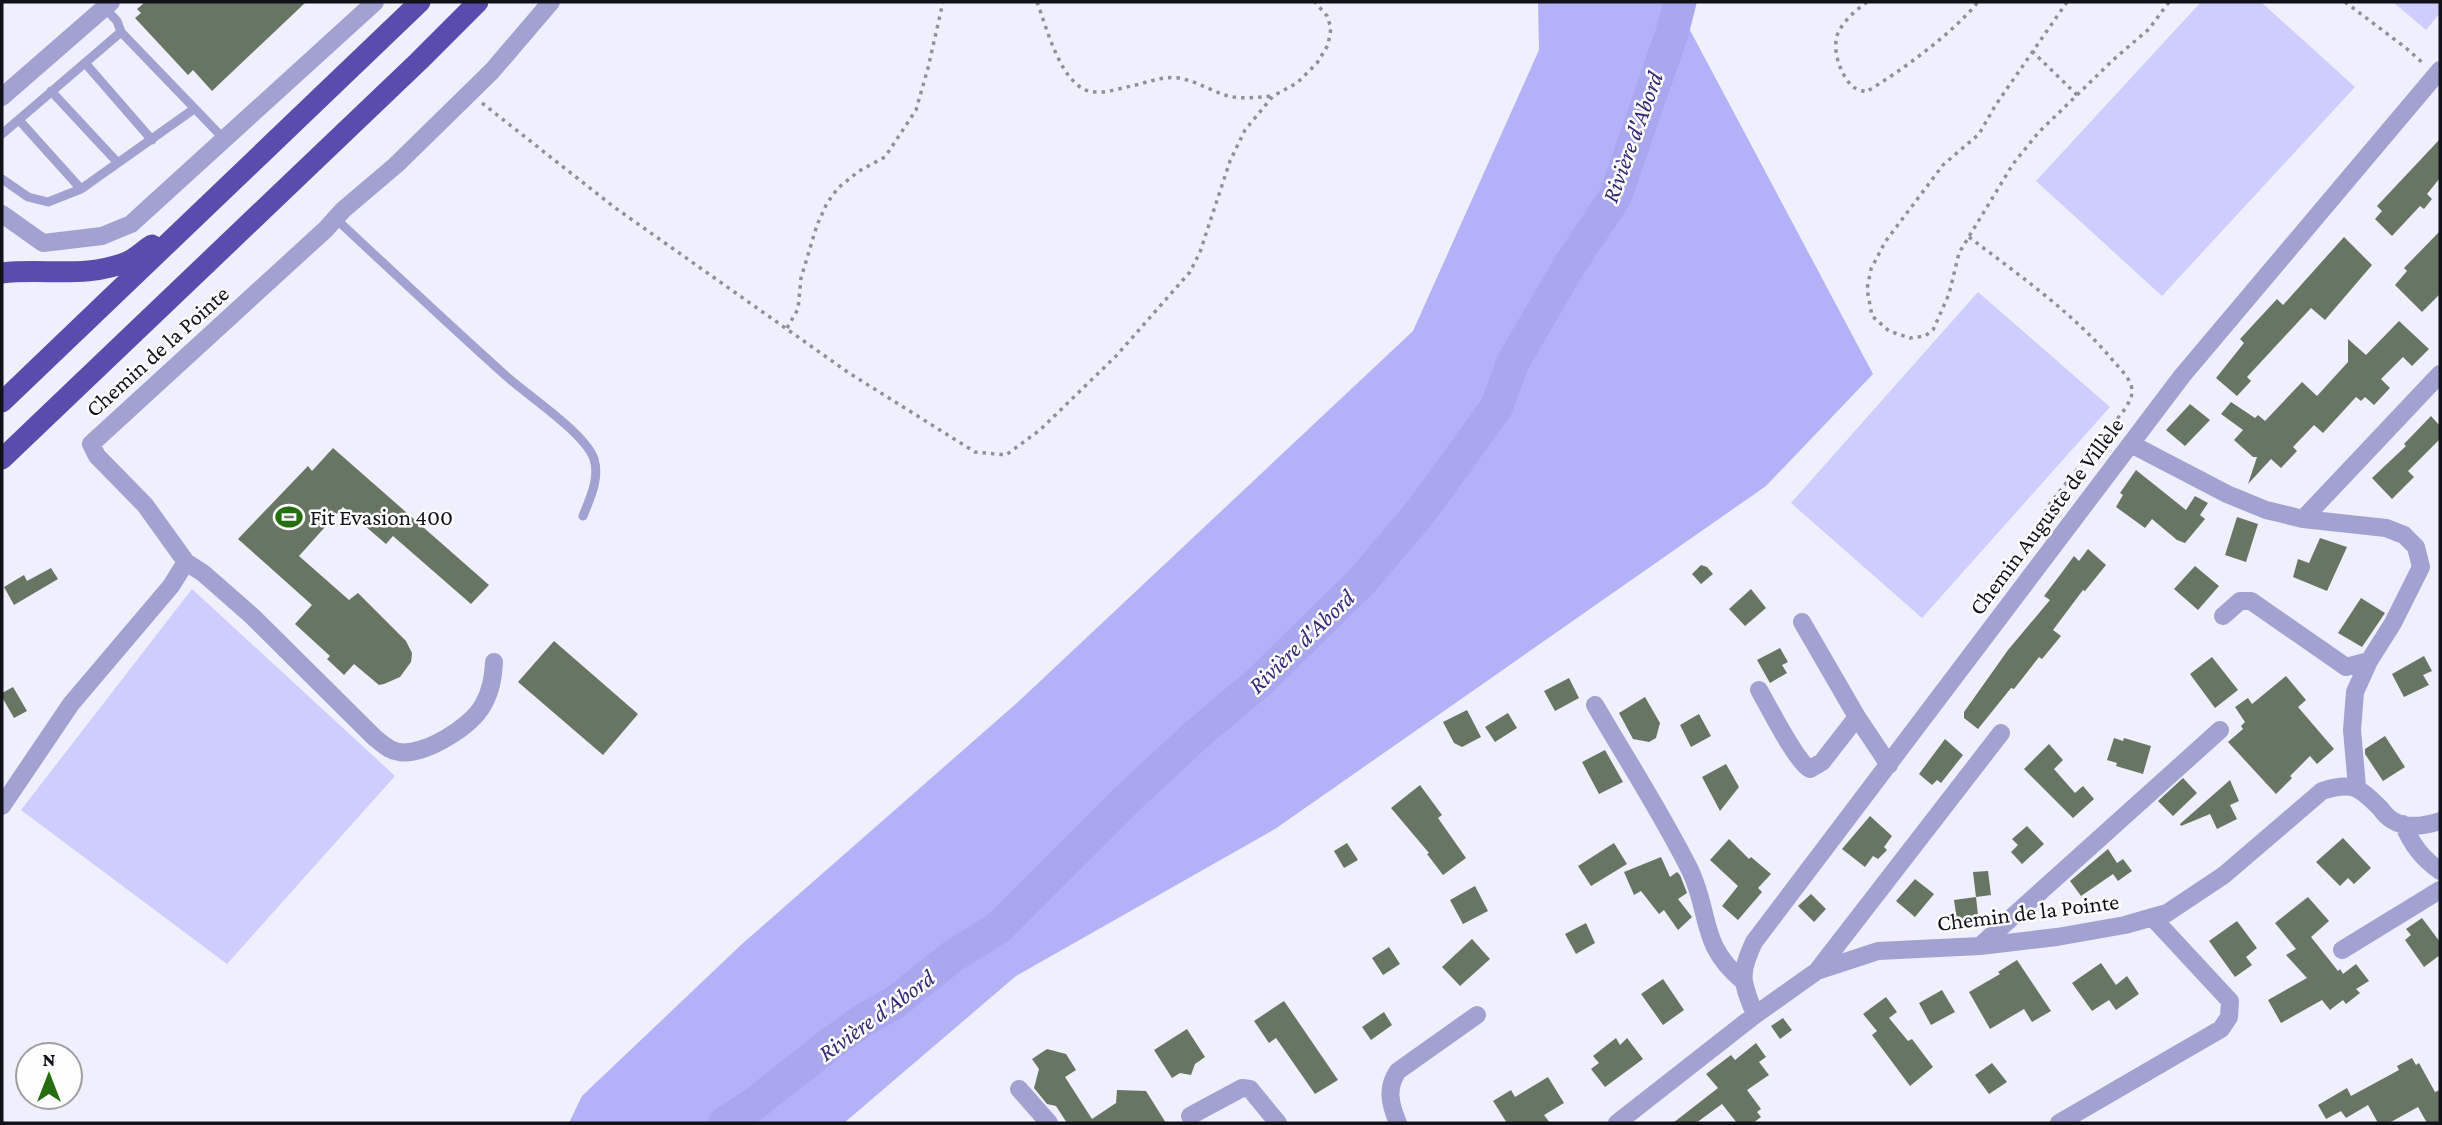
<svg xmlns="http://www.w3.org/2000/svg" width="2442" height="1125" font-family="'Crimson Pro',serif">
<rect width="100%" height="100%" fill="#efeffe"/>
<path fill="#cdcdff" d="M2201,2H2261L2355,87L2162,296L2036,181Z
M2393,2H2440V13L2426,30Z
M1978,292L2110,407L1922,618L1791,503Z
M192,589L395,776L227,964L21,810Z"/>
<path fill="#b3b1f8" d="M1538,2H1675L1873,374L1766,486L1275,829L1016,976L844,1123H569L582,1096L742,944L1018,702L1413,331L1539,50Z"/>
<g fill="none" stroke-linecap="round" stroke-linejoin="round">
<path stroke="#a9a7ed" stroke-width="33" d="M725,1123L754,1104L830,1044L862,1021L894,1003L953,956L998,928L1125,801L1195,736L1260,681L1362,581L1422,510L1496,408L1513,362L1569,266L1615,197L1672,33L1680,2"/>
</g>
<path fill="#677663" d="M145,2H306L212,91L193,70L188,75L135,18L141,13L137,9Z
M2440,139V178L2427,194L2432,199L2424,209L2420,206L2392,236L2375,219L2382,211L2377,206Z
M2440,231V294L2422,312L2395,285L2407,271L2404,268Z
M2344,237L2372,265L2325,320L2311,308L2247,377L2251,381L2237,396L2216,378L2244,343L2240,339L2277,299L2283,305Z
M2399,321L2429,349L2412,366L2403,357L2381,379L2390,388L2374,405L2365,397L2361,401L2356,397L2323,433L2314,425L2293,447L2297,451L2281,468L2271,459L2248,484L2257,457H2253L2234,440L2243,430L2221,414L2231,402L2255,418L2258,415L2265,421L2302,382L2317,396L2348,362V339L2366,355Z
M2190,404L2210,420L2185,446L2166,430Z
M2431,416L2440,426V439L2408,471L2414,477L2392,499L2372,478L2406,446L2404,444Z
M333,448L489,585L471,604L393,536L386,544L343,507L299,556L349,600L358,593L406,641L412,653L411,662L400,677L384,684L379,685L354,664L344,675L327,659L330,656L295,624L312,605L238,539L308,466L312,471Z
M2136,470L2186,510L2195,496L2208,503L2200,515L2205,519L2185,543L2177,540L2152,519L2145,528L2116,507L2123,495L2120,493Z
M2237,517L2258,524L2246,562L2225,555Z
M2320,538L2347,547L2327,591L2293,577L2298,559L2309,563Z
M2088,549L2106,565L2085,591L2083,590L2053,630L2061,636L2042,659L2039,657L2014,689L2011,688L1978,729L1964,718V712L2008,650L2050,600L2044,596L2060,575L2074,556L2079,561Z
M1701,565L1707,567L1713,574L1701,584L1692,574Z
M2195,566L2219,586L2198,610L2174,589Z
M51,568L58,579L14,605L4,587L24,575L27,581Z
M1751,589L1766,608L1745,626L1729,609Z
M2361,598L2385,613L2362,647L2338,633Z
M554,641L638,714L603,755L518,682Z
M1780,648L1788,662L1782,665L1787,673L1770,683L1757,660Z
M2424,656L2432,671L2423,675L2429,685L2404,697L2392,674Z
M2212,657L2238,690L2215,708L2190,674Z
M2286,676L2306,700L2298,707L2334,749L2317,764L2310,756L2290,776L2292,778L2276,794L2228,742L2243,729L2241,726L2245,722L2235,707L2248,698L2252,704Z
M1569,678L1579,698L1555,711L1544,691Z
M13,687L27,711L14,718L2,697V693Z
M1645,697L1660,723L1656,738L1649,742L1633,739L1619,713Z
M1467,710L1481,737L1462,747L1454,743L1443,722Z
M1508,713L1517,728L1495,742L1485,727Z
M1699,714L1711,736L1691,747L1680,725Z
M2385,736L2405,767L2383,781L2365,754V749Z
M2114,738L2123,741L2124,738L2151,746L2143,774L2116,766L2117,763L2107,760Z
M1945,739L1963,755L1941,783L1937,780L1932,785L1919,774Z
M2049,744L2063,760L2054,769L2075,793L2083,786L2094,799L2073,818L2024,769Z
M1605,750L1623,782L1599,794L1582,762Z
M1726,764L1739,787L1720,811L1702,777Z
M2183,778L2197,793L2173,816L2158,801Z
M2230,780L2239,801L2230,805L2237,819L2217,829L2210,814L2181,826L2180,824Z
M1420,785L1442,815L1438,818L1466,858L1443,875L1427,854L1429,853L1391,808Z
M1870,816L1892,836L1884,847L1887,850L1878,859L1873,856L1865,867L1842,849Z
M2027,826L2044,844L2022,864L2011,852L2018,845L2012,839Z
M2343,838L2371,868L2354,884L2348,878L2340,886L2316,862Z
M1729,839L1749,859L1751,857L1771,874L1758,888L1762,892L1738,920L1722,906L1738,886L1710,860Z
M1347,843L1358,860L1344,868L1334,851Z
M1614,843L1627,864L1591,886L1578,866Z
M2108,849L2117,863L2123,859L2132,871L2118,881L2113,874L2081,896L2070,881Z
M1661,857L1670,877L1677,872L1680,875L1687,893L1678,899L1692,917L1678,930L1664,910L1659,914L1641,891L1634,895L1624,872Z
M1988,871L1991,895L1976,897L1973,872Z
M1915,879L1934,894L1915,917L1896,901Z
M1475,886L1488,911L1463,924L1450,900Z
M1811,894L1826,909L1814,922L1798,906Z
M1976,897L1979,924L1958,927L1954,900Z
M2308,897L2329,921L2311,937L2338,971L2340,969L2343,974L2356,964L2369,981L2356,989L2360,993L2346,1004L2343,1000L2330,1010L2322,1000L2281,1023L2268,1000L2307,978L2286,955L2296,949L2275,923Z
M2422,918L2440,942V955L2424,967L2405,940L2411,935L2406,929Z
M2237,921L2257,948L2246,957L2252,965L2235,977L2209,941Z
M1586,923L1595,943L1576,954L1565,934Z
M1472,939L1490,959L1460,986L1442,967Z
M1389,947L1400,964L1383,975L1372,958Z
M2017,960L2051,1011L2032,1022L2024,1009L1990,1029L1969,992L2000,974L1998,972Z
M2101,963L2116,985L2127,976L2139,994L2116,1010L2109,1000L2092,1011L2072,983Z
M1663,979L1684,1010L1663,1025L1641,994Z
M1942,990L1955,1012L1931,1025L1919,1003Z
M1886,997L1897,1012L1889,1018L1908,1041L1912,1039L1933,1067L1910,1086L1872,1035L1877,1031L1863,1014Z
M1284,1001L1338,1080L1315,1094L1276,1038L1269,1043L1254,1021Z
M1384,1012L1392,1025L1371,1040L1362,1027Z
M1783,1018L1792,1030L1780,1039L1771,1026Z
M1187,1029L1205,1057L1195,1064L1191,1075L1180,1073L1172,1078L1154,1050Z
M1616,1038L1620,1045L1627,1038L1643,1059L1605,1087L1591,1069L1599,1063L1593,1056Z
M1756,1043L1766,1057L1759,1062L1769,1075L1747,1090L1761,1109L1757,1112L1761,1117L1753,1123H1737L1722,1104L1696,1123H1673L1718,1088L1706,1074L1731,1055L1735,1060Z
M1047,1049L1066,1054L1076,1070L1065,1077L1092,1119L1116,1103L1117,1090L1146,1091L1166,1123H1067L1056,1106L1047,1104L1034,1088L1039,1069L1032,1059Z
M2412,1058L2416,1065L2419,1063L2435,1092L2440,1090V1123H2427L2418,1107L2389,1123H2378L2368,1105L2346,1118L2341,1111L2326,1119L2318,1105L2347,1088L2351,1096L2399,1070L2397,1066Z
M1992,1063L2007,1082L1989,1094L1975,1075Z
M1548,1077L1564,1103L1544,1115L1550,1123H1507L1493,1101L1511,1090L1515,1097Z"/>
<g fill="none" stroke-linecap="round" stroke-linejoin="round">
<path stroke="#90909c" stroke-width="3.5" stroke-dasharray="3.5 5" stroke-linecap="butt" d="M1037,2C1047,28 1062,91 1095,92C1107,93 1120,88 1132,86C1148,82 1163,76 1179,78C1195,81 1210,90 1225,95C1240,100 1257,97 1273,96
M1867,2C1857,9 1847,18 1840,29C1830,45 1839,72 1851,85C1854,89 1861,90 1866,92C1901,71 1952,34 1978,2
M2067,2L1995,106L1979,134L1943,165L1885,242L1871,269L1867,289L1872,316L1889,331L1910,338L1925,336L1933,330L1949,294L1959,253L2013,164L2038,133L2113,60L2149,29L2169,2
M2345,2L2406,48L2424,64
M2032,51L2078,96
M482,103L614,207L849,373L975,452L1006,455L1040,430L1116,356L1190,272L1200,252L1230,161L1245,130L1273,96L1297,83L1317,63L1328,45L1331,28L1327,16L1315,2
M1969,237C2020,276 2075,314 2115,363C2121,369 2128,377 2131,385C2134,395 2130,400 2125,409L2048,506L2045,513L2051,522
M787,328L798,309L801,278L817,225L827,203L838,188L859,171L885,157L916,110L928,68L943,2"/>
<path stroke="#a1a1d2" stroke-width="9" d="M104,7L117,21L121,32L224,139
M85,63L152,140
M51,91L118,163
M19,120L81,189
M2,134L121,32
M2,179L28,197L48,202L81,189L194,109
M336,219C392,271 448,324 505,375C527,395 585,433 594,459C600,479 590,498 583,516"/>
<path stroke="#a1a1d2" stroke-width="18" d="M2,97L111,2
M2,214L43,243L102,236L131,224L375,2
M2131,444L2227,494L2266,510L2303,519L2386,528L2404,535L2416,547L2421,567L2393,623L2369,661L2355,692L2352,730L2357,787
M2303,519L2440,374
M186,562L203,573L252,616L375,738C383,744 389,751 399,752C424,756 471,727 483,705C491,691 493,678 494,662
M2223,616L2240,601H2251L2346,667L2369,661
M1802,622L1857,717L1889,765
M1759,690C1769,707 1796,762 1810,769L1822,762L1857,717
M1595,705C1627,760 1662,814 1690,870C1711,914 1699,944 1742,980
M2,806L71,704L171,586L186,562L145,505L97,456L91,444L326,229L343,210L396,165L492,71L551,2
M2403,824C2412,845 2422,858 2440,871
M1980,946L2220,730
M2342,950L2440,890
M1817,971L2001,733
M1755,1015C1742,981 1738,976 1754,942L2182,376L2440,70
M1019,1089L1049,1123
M1190,1116L1242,1088L1250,1089L1278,1123
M1398,1123C1390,1104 1386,1088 1398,1071L1477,1015
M1617,1123L1755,1015L1817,971L1878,951L1980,946L2057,937L2125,925L2167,913L2224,875L2322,791C2352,781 2359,787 2380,808C2383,812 2387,817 2392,820C2406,829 2425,826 2440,821
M2059,1123L2221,1029L2229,1017L2230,1001L2152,917"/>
<path stroke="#594cac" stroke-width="21" d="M2,273C44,268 88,279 129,261C137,257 144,250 152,245
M2,402L420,2
M2,459L419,61L478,2"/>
</g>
<defs>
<symbol id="stadium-bare" viewBox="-9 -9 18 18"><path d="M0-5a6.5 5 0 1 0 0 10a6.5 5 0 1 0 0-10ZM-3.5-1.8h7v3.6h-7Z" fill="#246e0f" stroke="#fefefe" stroke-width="2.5" paint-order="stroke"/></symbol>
</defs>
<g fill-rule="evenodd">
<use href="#stadium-bare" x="270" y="498" width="38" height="38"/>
</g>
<g text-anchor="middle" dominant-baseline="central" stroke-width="5" stroke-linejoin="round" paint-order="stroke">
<g font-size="23" fill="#111119" stroke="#fefefe">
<text transform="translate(157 351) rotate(-42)">Chemin de la Pointe</text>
<text transform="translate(2046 516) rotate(-53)">Chemin Auguste de Villèle</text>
<text transform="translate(2028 912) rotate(-7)">Chemin de la Pointe</text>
</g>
<g font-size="23" fill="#111119" stroke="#fefefe" text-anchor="start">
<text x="310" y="517">Fit Evasion 400</text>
</g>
<g font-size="24" font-style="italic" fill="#352877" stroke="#fefefe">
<text transform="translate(1632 137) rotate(-70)">Rivière d'Abord</text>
<text transform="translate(1301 641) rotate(-44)">Rivière d'Abord</text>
<text transform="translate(876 1015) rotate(-36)">Rivière d'Abord</text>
</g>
</g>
<rect width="2442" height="1125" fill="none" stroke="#111119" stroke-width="7"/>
<g transform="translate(49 1076)"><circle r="33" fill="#fefefe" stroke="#9f9fa2" stroke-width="2"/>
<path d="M0-5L12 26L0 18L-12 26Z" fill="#246e0f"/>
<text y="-10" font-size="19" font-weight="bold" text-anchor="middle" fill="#111119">N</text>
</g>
</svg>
